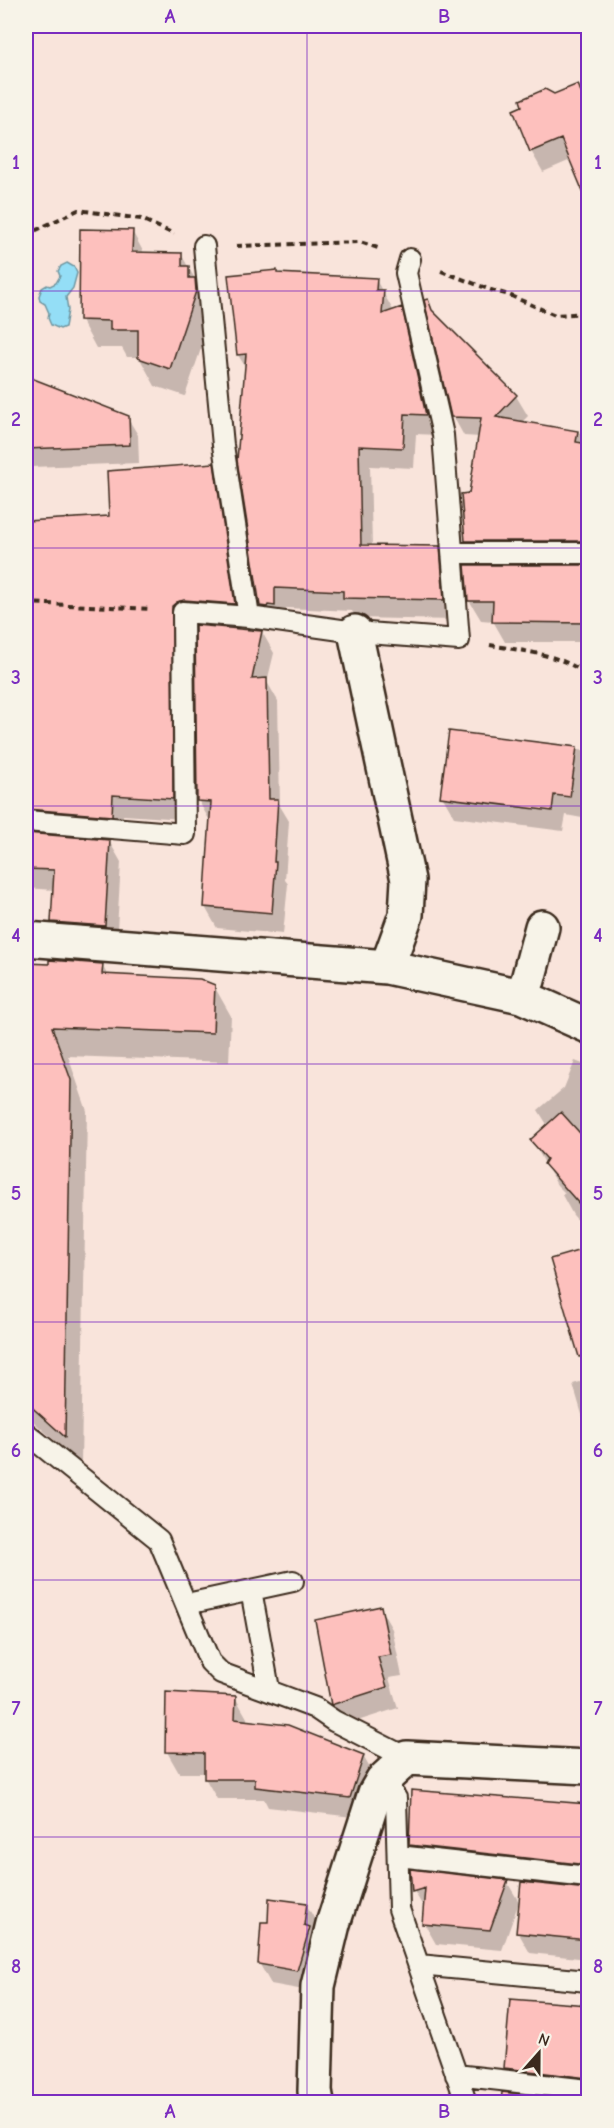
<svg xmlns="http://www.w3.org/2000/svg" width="614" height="2128" font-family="'Comic Neue',sans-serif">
<rect width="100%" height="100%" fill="#f9e4db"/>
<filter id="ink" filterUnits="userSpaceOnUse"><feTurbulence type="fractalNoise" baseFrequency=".0167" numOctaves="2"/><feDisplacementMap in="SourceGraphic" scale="12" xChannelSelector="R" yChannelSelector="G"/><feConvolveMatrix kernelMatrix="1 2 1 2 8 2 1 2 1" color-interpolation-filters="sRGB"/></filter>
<g filter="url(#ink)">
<path fill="#94def6" stroke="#7096a0" stroke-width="1.5" d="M67,263L74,267L77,273L73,288L66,297L68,310L65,327L60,329L51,325L48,318L49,313L45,304L40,301L39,296L42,288L47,285L50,286L56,283L60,276L58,271L61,266Z"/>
<path fill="#0003" d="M577,86L588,106V162L577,166L573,159L543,172L531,151L553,95Z
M82,231H132L144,253L181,254L204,295L211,319L185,396L155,386L139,357H127L122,348H96L81,320Z
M276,271L278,274L376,280L394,312L401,309L413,330L437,435L416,434L414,468L370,466L372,547L439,548L451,569L455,620L356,618L352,611L286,608V626L273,627L261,606L246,368L238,355Z
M427,301L436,316L516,396L528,416L521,423L587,434L588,431V561H478L467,541L470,494L480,437L464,436L453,416Z
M26,378L127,417L138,435L139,463L31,467L26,458Z
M213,464L225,485L246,624L189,622L184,819L123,815V836L32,831L29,835L109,841L121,862L116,946L64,942L53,922L54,890L26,888V626H35L111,518Z
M467,567H588V642H505L493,621L481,620L469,600Z
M262,632L274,653L267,682L278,701L280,806L289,821L285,880L288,884L283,934L217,928L205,907L210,821L198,800Z
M449,736L588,751V805H583L582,818L566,815L563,831L454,817L442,796Z
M26,965H102L108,976L214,986L231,1016L229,1062L68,1056L87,1111L81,1464L26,1415Z
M575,1061L588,1066V1232L573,1215L562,1195L565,1193L557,1185L532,1140L548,1126L538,1110L564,1088Z
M588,1249V1435L573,1384L587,1380L552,1260Z
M380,1608L392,1629L402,1676L389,1678L398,1708L345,1725L333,1704Z
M235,1697L247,1718V1722L363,1756L375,1777L361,1818L268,1807L264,1799H217L205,1778V1773H179L167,1752Z
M412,1792L588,1805V1884L423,1866L411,1845Z
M412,1871L507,1882L519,1902L502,1950L436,1944L424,1923L425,1910L414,1891Z
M587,1890L588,1959L530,1953L518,1932Z
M306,1904L318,1925L309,1991L271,1984L259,1963L269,1924Z
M512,2001L588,2006V2097L517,2089L505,2068Z"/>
<path fill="#fdc0bd" stroke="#3b2a1e" stroke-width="1.5" d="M578,84L588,111V204L561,139L530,152L513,110L522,106L520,100L545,89L554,94Z
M80,229L133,230L132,252L182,253V266H189V278H195L196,291L170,369L138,358V330H110V321L79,320Z
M277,270V273L377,278L376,290H384L382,314L402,307L426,415L405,414L403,448L359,446L361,545L440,546L444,600L343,598V591L275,588V606L268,605L267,607L260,606L237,460L246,354L237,355L228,275Z
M428,299L432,310L517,395L496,417L578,431L576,442L588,444V541H465L461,494L469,493L481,418L451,417L424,300Z
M26,376L129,416L130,445L26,449Z
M214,463L235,604L184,600L177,602L172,606L173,799L113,795L112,816L26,809V625H33L26,521L109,516L107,471Z
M465,565H588V623L492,622L493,601H468Z
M195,625L262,631L252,679L267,678L269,799H278L274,862H276L272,913L204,907L211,802L197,801Z
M449,731L577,747L570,797L554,795L552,811L440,797Z
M26,833L110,840L105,926L51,922L54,870L26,869Z
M49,960L103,964L102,974L200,979L215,985L213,1033L52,1027L71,1080L65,1437L26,1402V963L49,964Z
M561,1112L588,1142V1214L544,1164L547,1159L530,1140Z
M588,1248V1356L579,1357L550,1259Z
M381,1606L391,1655L378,1657L387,1687L331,1705L315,1620Z
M166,1692L236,1696L235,1719L288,1725L364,1755L350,1798L255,1787V1779H204V1753L165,1752Z
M411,1790L588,1804V1865L409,1845Z
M410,1869L508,1880L490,1930L422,1924L425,1888L412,1892Z
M521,1882L588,1889V1940L516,1933Z
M269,1898L307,1903L304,1925L310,1927L297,1971L258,1964L261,1922H268Z
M510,1999L588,2005V2078L504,2068Z
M502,2092L588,2102V2103H501Z"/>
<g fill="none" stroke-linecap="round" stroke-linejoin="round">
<defs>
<path id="lane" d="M204,246L223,445L249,617
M453,553H588
M26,821L185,834L183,612L249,617L355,632L459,640L443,435L406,273L410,259
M26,1433L159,1540L210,1662L221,1673L315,1708L334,1721L407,1758
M251,1590L269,1689
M187,1604L293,1581
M382,1781L396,1798L399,1909L466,2102
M398,1856L588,1877
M419,1965L588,1981
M456,2075L588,2090"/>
<path id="street" d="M355,632L408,880L406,915L387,967
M26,939L387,967L521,996L588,1026
M521,996L528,980L542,927
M317,2102L315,2091L318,1986L333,1924L375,1793L382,1781L407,1758L588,1767"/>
</defs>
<use href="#lane" stroke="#3b2a1e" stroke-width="24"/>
<use href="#street" stroke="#3b2a1e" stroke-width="38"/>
<path stroke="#3b2a1e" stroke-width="4" stroke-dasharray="6 4.5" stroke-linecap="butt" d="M26,235L78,210L141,219L174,234
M236,246L360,242L381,249
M441,271L491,290L509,295L555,315L588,313
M26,603L150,609
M490,645C522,651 563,654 588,676"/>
<use href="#lane" stroke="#f7f3e8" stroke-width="20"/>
<use href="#street" stroke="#f7f3e8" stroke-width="33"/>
</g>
</g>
<path fill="none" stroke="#7b2cbf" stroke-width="1.5" stroke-opacity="0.55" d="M307,26V2102M26,291H588M26,548H588M26,806H588M26,1064H588M26,1322H588M26,1580H588M26,1837H588"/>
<rect width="614" height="2128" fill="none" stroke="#f7f3e8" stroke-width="66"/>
<g transform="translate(539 2053) rotate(21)" stroke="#f7f3e8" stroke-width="4.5" paint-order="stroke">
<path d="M0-4.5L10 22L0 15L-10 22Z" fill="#3b2a1e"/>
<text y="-9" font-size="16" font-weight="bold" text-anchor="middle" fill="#3b2a1e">N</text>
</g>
<rect x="33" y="33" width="548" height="2062" fill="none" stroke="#7b2cbf" stroke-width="2"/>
<g font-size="20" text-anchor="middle" font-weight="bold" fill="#7b2cbf">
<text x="170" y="23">A</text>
<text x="444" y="23">B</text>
<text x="16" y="169">1</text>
<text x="598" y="169">1</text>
<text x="16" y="426">2</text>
<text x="598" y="426">2</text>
<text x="16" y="684">3</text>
<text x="598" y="684">3</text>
<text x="16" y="942">4</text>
<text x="598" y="942">4</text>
<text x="16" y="1200">5</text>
<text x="598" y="1200">5</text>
<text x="16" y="1457">6</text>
<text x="598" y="1457">6</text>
<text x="16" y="1715">7</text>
<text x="598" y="1715">7</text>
<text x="16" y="1973">8</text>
<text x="598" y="1973">8</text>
<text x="170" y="2118">A</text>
<text x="444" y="2118">B</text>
</g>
</svg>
